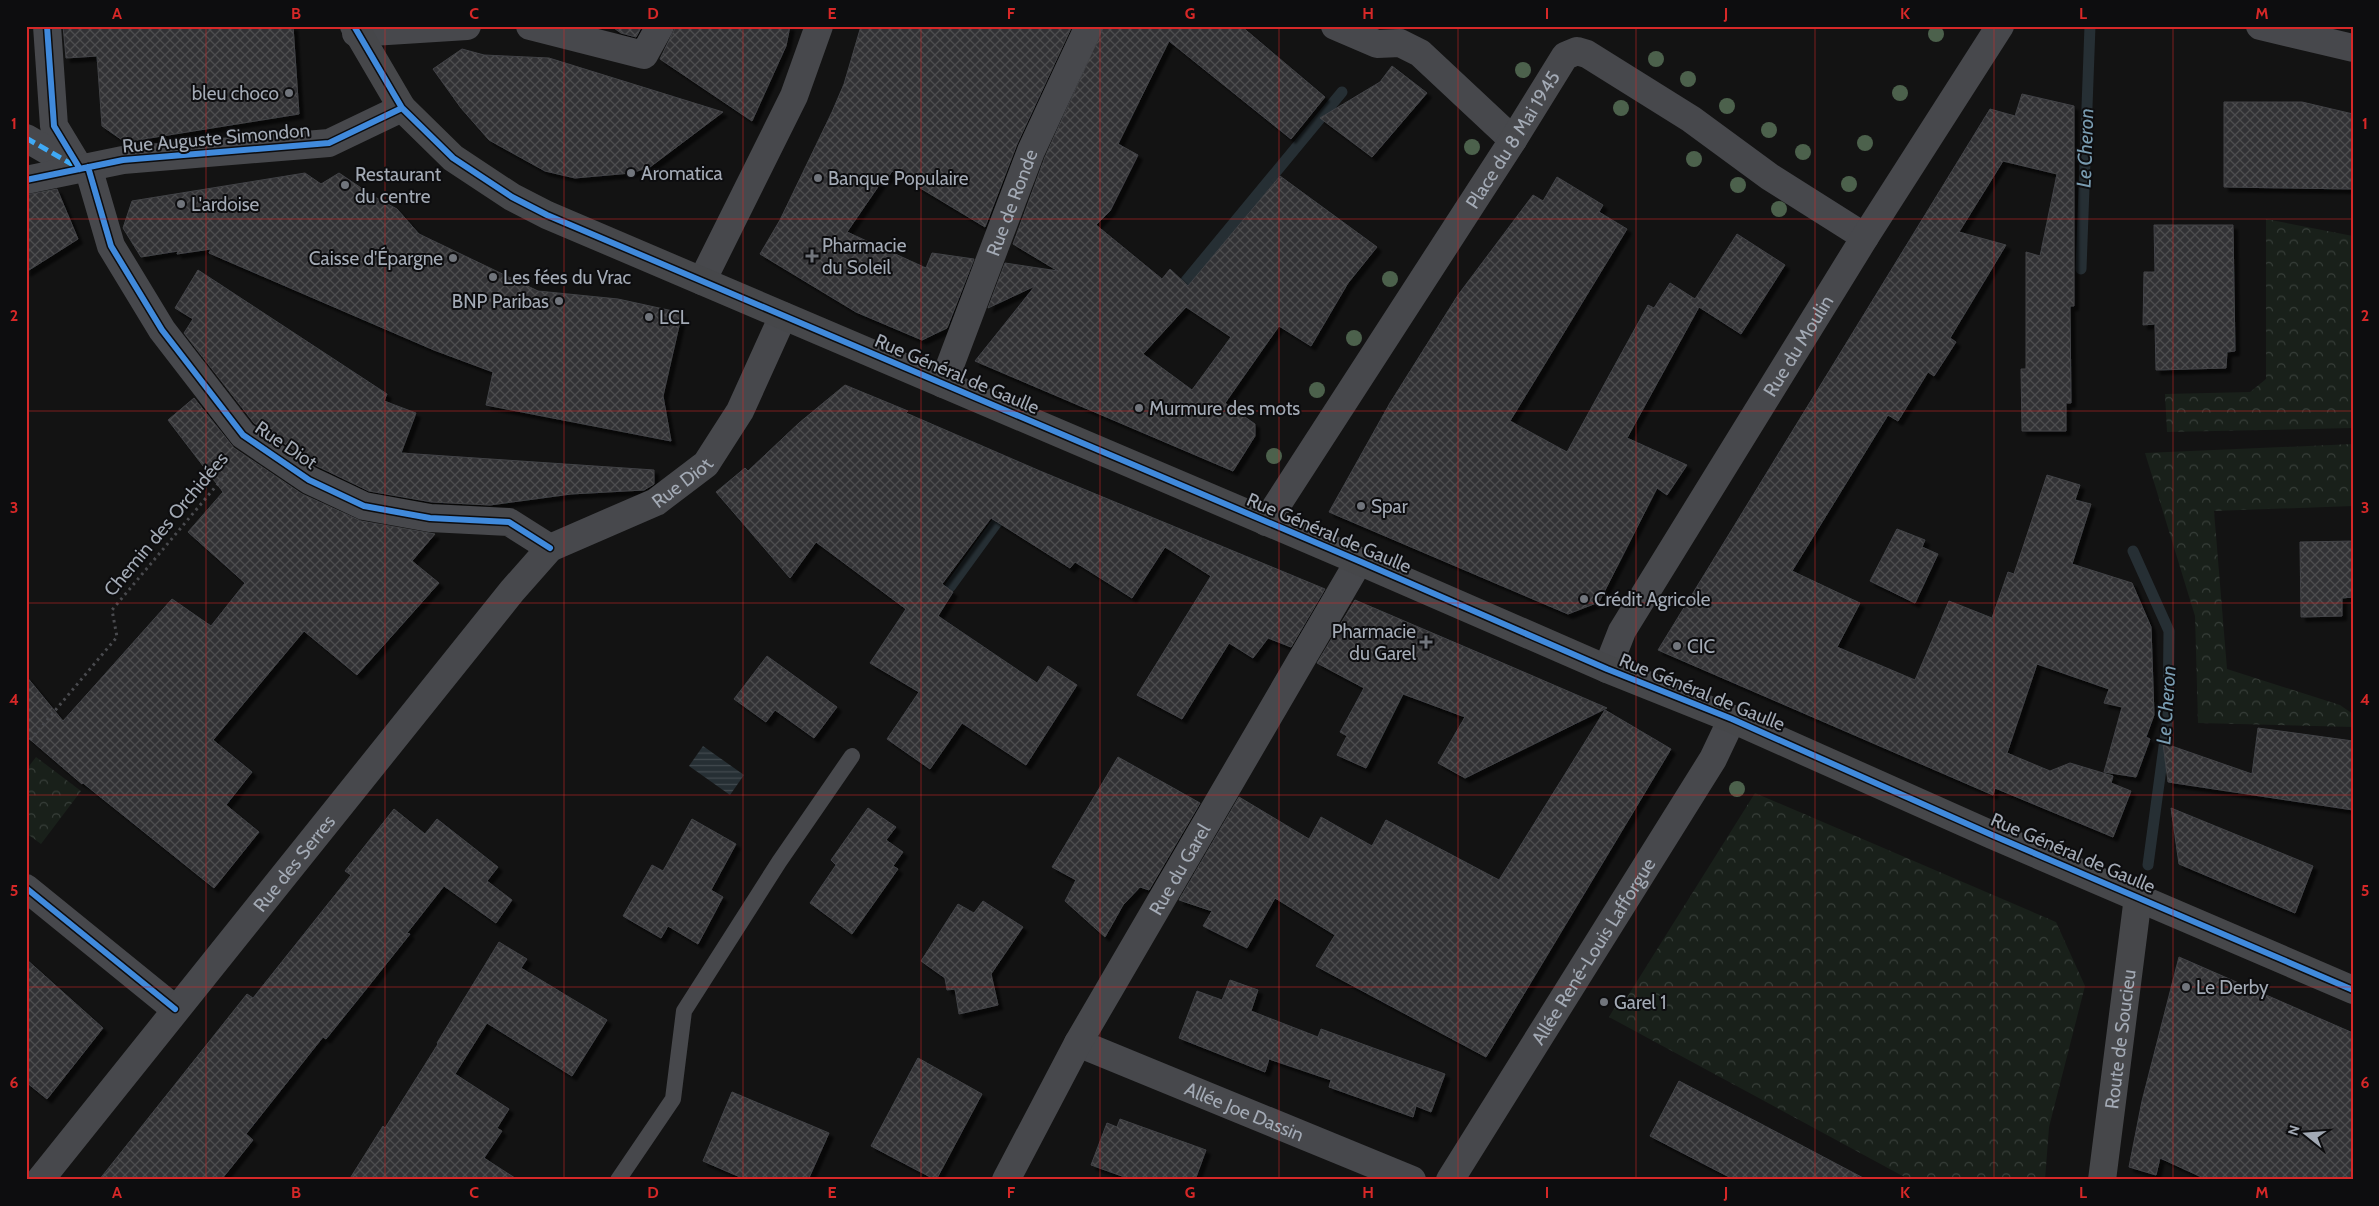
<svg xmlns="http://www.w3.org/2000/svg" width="2379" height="1206" font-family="Cabin,sans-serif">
<defs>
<pattern id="park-crowns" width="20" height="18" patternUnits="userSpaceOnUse" patternTransform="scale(1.25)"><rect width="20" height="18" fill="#19201a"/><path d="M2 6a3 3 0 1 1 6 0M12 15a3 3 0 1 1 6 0" fill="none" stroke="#373e39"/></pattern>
<pattern id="water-rules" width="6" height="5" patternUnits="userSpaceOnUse" patternTransform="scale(1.25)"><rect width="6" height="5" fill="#262f34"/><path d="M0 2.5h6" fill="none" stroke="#424a4f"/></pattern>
<pattern id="building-cross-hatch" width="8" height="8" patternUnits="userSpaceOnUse" patternTransform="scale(1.25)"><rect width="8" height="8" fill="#323234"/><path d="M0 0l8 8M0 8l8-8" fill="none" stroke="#4d4d4f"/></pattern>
<filter id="shadow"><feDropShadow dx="4.5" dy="4.5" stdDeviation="1" flood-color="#0009"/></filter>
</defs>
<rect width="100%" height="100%" fill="#131313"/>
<path fill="url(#park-crowns)" d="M2266,219L2353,236V428L2167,432L2165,394L2250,392L2266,379Z
M2353,444V506L2214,511L2227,669L2340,705L2353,714V727L2198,723L2195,616L2145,453Z
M36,757L81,791L41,844L26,833V770Z
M1755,793L2056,922L2085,986L2049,1127L2045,1180H1910L1609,1017L1619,1000L1624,1002Z"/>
<path fill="url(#water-rules)" d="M703,746L744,775L730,795L689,766Z"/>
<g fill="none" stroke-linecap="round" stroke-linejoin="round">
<path stroke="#262f34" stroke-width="11" d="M2081,269L2090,26
M1175,294L1342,92
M2133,551L2169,631L2168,717L2148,865
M950,587L1006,510"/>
</g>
<path fill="url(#building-cross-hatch)" stroke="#424347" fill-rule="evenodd" filter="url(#shadow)" d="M63,26H293L299,114L125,142L102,126L97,56L66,58Z
M611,26H642L636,37L621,33Z
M676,26H790L786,46L752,121L660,59Z
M861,26H1072L1017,144L985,227L892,171L887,179L884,178L847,232L926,268L932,253L974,259L947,328L922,340L856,312L760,254L780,220L832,112L844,84Z
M1104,26H1241L1325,97L1291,139L1169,41L1118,144L1138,155L1110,211L1096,225L1162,279L1170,269L1188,286L1280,176L1377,247L1348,283L1311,346L1279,326L1225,403L1255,424V436L1233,471L975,361L1035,286L988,308L1005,263L1058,271L1013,244L1045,157ZM1186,307L1231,337L1192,390L1143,354Z
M462,49L484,55L549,58L723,112L650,167L631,173L575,178L545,171L489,140L461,108L433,69Z
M1392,66L1427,93L1372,157L1320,118L1380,82Z
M2022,94L2074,106V306H2070L2071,403H2066V431H2022L2021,369H2026V252L2040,256L2057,174L2003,161L1959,232L2006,245L1950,338L1956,342L1934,376L1928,372L1898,421L1888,415L1792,571L1860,603L1837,647L1915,680L1949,601L1992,618L2008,572L2014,574L2047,475L2080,485L2075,500L2091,504L2072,564L2132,583L2151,627L2154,715L2146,737L2150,739L2136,777L2104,772L2122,707L2104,703L2109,689L2037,664L2007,753L2050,771L2070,763L2113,776L2111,783L2131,791L2113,837L1995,788L1993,795L1658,650L1990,109L2015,116Z
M2224,102H2302L2353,114V189L2224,187Z
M305,173L321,184L339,173L373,196L397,209L419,234L538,291L618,299L682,313L663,396L671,441L486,405L493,372L434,350L209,253L211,249L177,254L178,251L141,257L123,228L132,201Z
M1557,177L1603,205L1599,212L1627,229L1510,421L1567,452L1648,305L1654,308L1670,283L1695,299L1737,234L1785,265L1741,334L1699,307L1627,438L1687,465L1667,495L1657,488L1599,602L1568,614L1329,512L1390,403L1458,295L1533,195L1543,201Z
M57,189L78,239L26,272V195Z
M2154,225H2233L2235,351L2227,352L2226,368L2156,370L2155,324L2143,325L2144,272H2155Z
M198,270L387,394L384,401L416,413L401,453L654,470V484L644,490L571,494L490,505L432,502L369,491L317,466L254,423L184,333L193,319L175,308Z
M845,385L908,411L906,413L1040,471L1325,589L1291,647L1268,638L1253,658L1229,643L1182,719L1137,695L1211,576L1165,547L1132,598L1075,562L1070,568L991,518L942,584L953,592L938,616L1037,683L1048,666L1077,685L1026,765L962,723L930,769L887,739L919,692L870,663L906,609L816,542L790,578L716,492L745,468L748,471L799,423Z
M194,398L234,448L302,494L361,521L435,534L412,561L439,583L357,675L304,631L213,740L252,772L226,805L259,832L214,888L83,783L82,784L26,736V676L63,721L172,599L211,626L245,583L188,532L223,492L168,420Z
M1897,529L1925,540L1922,547L1938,554L1915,603L1870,581Z
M2353,541V597L2342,598V616L2301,617L2300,542Z
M1355,600L1498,661L1607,708L1465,778L1438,763L1465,717L1403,694L1366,768L1337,755L1347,736L1340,732L1364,688L1317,663Z
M767,656L837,707L814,738L775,710L766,722L734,699Z
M1605,710L1671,749L1486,1057L1316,966L1335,935L1275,898L1247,948L1203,926L1212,911L1179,900L1239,797L1309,839L1321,817L1372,846L1386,820L1499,880Z
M2258,728L2353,741V810L2168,782L2163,743L2252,774Z
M1118,757L1200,803L1149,890L1140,887L1123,905L1105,937L1065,901L1076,880L1052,867Z
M868,808L896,827L886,840L903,852L893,866L898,869L852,934L810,903L836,865L831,860Z
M2171,808L2313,866L2295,913L2179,864Z
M394,809L425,834L437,819L498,867L487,881L512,900L496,923L444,886L407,933L410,934L363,993L326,1039L323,1037L246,1134L253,1140L221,1180H99L247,994L253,998L351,875L345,871Z
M692,819L736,844L711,890L723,897L698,944L668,926L661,938L623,916L652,865L663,871Z
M983,901L1023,927L991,974L998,1005L959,1014L955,989L947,990L945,978L921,961L958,904L974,913Z
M499,942L527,959L521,968L607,1020L572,1076L487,1023L455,1074L509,1109L497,1128L502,1131L484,1158L518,1180H349L383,1126L385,1128L438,1044L437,1043Z
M2179,957L2353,1033V1180H2208L2160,1158L2156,1175L2129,1167L2142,1101Z
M26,959L103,1028L47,1099L26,1082Z
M1230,980L1258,990L1251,1011L1318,1037L1321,1029L1445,1074L1431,1112L1416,1106L1413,1117L1329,1087L1331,1080L1269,1059L1265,1072L1179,1038L1197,991L1222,1000Z
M918,1058L982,1094L936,1180L871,1146Z
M1679,1081L1763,1125L1867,1180H1735L1650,1136Z
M732,1092L829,1133L808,1180H747L703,1161Z
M1120,1119L1206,1150L1195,1180H1133L1091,1165L1107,1123L1117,1127Z"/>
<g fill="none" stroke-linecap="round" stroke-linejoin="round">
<path stroke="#494a4e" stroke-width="3" stroke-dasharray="2.5 4" stroke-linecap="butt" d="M26,745L117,637L112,610L232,467"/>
<path stroke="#47484c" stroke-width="16" d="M618,1180L673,1099L684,1011L779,862L852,756"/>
<g stroke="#47484c" stroke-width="28">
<path d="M47,26L54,126L80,169"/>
<path d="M530,26L644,55L660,26"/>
<path d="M1335,26L1377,44L1400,43L1420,53L1513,140"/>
<path d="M2260,26L2353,48"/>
<path d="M356,33L467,26"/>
<path d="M26,138L78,168"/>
<path d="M88,167L111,246L162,330L243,435L309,480L364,506L430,518L509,522L550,548"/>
<path d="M26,180L123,160L329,143L402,108"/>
<path d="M702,281L794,96L819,26"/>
<path id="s1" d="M943,384L1031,151L1089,26"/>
<path id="s2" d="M1266,522L1513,140L1565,56L1577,51L1587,54L1691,119L1770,177L1865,237"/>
<path id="s3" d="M1607,669L1622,631L1865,237L2000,26"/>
<path d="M26,888L175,1009"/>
<path id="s4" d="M1078,1043L1412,1180"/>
<path id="s5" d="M40,1180L512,591L550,548L656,502L706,464L740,411L783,316"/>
<path id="s6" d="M1006,1180L1078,1043L1359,561"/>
<path id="s7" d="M1450,1180L1713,759L1732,719"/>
</g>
<g stroke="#46474a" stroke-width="28">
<path d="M354,26L402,108L453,158L512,197L547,215L1359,561L1607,669L1732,719L1992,835L2353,990"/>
<path id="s8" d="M2102,1180L2138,897"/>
</g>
<path stroke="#3fa9f5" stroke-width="5" stroke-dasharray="10 5" stroke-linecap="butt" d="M26,138L75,166"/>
<defs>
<path id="cycleway" d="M47,26L54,126L80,169
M354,26L402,108L453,158L512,197L547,215L1359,561L1607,669L1732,719L1992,835L2353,990
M88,167L111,246L162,330L243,435L309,480L364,506L430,518L509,522L550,548
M26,180L123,160L329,143L402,108
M26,888L175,1009"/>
</defs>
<use href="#cycleway" stroke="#0d0d0f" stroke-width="9"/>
<use href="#cycleway" stroke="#408adc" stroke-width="6"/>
</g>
<g fill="#4c614c">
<circle cx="1936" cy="34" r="8"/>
<circle cx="1656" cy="59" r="8"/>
<circle cx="1523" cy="70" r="8"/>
<circle cx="1688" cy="79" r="8"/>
<circle cx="1900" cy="93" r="8"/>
<circle cx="1727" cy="106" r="8"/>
<circle cx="1621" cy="108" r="8"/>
<circle cx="1769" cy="130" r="8"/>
<circle cx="1865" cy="143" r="8"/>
<circle cx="1472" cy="147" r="8"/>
<circle cx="1803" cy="152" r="8"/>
<circle cx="1694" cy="159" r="8"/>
<circle cx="1849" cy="184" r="8"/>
<circle cx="1738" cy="185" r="8"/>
<circle cx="1779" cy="209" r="8"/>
<circle cx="1390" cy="279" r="8"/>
<circle cx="1354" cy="338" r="8"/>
<circle cx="1317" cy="390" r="8"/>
<circle cx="1274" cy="456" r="8"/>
<circle cx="1737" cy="789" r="8"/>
</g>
<path fill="none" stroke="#d62828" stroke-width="1" stroke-opacity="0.55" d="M206,26V1180M385,26V1180M564,26V1180M743,26V1180M921,26V1180M1100,26V1180M1279,26V1180M1458,26V1180M1636,26V1180M1815,26V1180M1994,26V1180M2173,26V1180M26,219H2353M26,411H2353M26,603H2353M26,795H2353M26,987H2353"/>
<g fill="#71757c" stroke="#0d0d0f" stroke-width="2">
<circle cx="289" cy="93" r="5"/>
<circle cx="631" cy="173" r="5"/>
<circle cx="818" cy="178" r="5"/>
<circle cx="345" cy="185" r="5"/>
<circle cx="181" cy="204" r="5"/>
<path d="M809.5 248.5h5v5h5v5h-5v5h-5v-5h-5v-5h5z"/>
<circle cx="453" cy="258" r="5"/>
<circle cx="493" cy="277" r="5"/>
<circle cx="559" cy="301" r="5"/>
<circle cx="649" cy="317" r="5"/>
<circle cx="1139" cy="408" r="5"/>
<circle cx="1361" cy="506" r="5"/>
<circle cx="1584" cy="599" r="5"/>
<path d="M1423.5 634.5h5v5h5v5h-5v5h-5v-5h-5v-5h5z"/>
<circle cx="1677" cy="646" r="5"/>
<circle cx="2186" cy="987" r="5"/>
<circle cx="1604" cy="1002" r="5"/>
</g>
<g text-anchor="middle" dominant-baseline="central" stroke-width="4" stroke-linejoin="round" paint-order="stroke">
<g font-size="19" fill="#a3aab5" stroke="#0d0d0f" text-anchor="start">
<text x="279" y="93" text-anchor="end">bleu choco</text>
<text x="641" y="173">Aromatica</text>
<text x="355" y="174">Restaurant<tspan x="355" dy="22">du centre</tspan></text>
<text x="828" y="178">Banque Populaire</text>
<text x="191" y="204">L'ardoise</text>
<text x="822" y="245">Pharmacie<tspan x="822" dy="22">du Soleil</tspan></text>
<text x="443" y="258" text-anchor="end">Caisse d'Épargne</text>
<text x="503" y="277">Les fées du Vrac</text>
<text x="549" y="301" text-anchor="end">BNP Paribas</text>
<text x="659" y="317">LCL</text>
<text x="1149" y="408">Murmure des mots</text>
<text x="1371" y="506">Spar</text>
<text x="1594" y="599">Crédit Agricole</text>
<text x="1416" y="631" text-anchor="end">Pharmacie<tspan x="1416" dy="22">du Garel</tspan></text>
<text x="1687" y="646">CIC</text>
<text x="2196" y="987">Le Derby</text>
<text x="1614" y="1002">Garel 1</text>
</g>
<g font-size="19" fill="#a3aab5" stroke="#0d0d0f">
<text transform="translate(216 138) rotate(-5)">Rue Auguste Simondon</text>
<text stroke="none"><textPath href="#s2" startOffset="455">Place du 8 Mai 1945</textPath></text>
<text stroke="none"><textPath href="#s1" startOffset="194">Rue de Ronde</textPath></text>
<text stroke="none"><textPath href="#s3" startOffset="376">Rue du Moulin</textPath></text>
<text transform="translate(957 374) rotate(23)">Rue Général de Gaulle</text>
<text transform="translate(286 445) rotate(34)">Rue Diot</text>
<text stroke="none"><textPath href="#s5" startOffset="960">Rue Diot</textPath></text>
<text transform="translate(166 524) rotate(-50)">Chemin des Orchidées</text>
<text transform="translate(1329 533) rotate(23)">Rue Général de Gaulle</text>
<text transform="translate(1702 692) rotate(22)">Rue Général de Gaulle</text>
<text transform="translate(2073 853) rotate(23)">Rue Général de Gaulle</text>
<text stroke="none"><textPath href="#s5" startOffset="406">Rue des Serres</textPath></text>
<text stroke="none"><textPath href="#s6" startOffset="356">Rue du Garel</textPath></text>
<text stroke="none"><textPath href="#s7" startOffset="270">Allée René-Louis Lafforgue</textPath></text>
<text stroke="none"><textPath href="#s8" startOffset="142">Route de Soucieu</textPath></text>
<text stroke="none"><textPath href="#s4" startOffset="180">Allée Joe Dassin</textPath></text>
</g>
<g font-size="20" font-style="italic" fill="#799cb1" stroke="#0d0d0f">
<text transform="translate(2085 148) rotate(-88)">Le Cheron</text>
<text transform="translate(2166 705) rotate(-86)">Le Cheron</text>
</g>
</g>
<rect width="2379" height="1206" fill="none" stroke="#0d0d0f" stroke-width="55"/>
<g transform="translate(2306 1134) rotate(287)" stroke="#0d0d0f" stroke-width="4" paint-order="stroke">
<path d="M0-4L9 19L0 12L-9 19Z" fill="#a3aab5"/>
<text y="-8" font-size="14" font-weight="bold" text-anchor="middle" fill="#a3aab5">N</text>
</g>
<rect x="28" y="28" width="2324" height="1150" fill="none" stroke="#d62828" stroke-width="2"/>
<g font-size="16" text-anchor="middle" font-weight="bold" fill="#d62828">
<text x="117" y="19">A</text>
<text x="296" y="19">B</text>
<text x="474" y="19">C</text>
<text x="653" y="19">D</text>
<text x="832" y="19">E</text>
<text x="1011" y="19">F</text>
<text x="1190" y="19">G</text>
<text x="1368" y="19">H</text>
<text x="1547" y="19">I</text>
<text x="1726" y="19">J</text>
<text x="1905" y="19">K</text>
<text x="2083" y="19">L</text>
<text x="2262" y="19">M</text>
<text x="14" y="129">1</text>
<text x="2365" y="129">1</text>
<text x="14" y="321">2</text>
<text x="2365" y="321">2</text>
<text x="14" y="513">3</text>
<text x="2365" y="513">3</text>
<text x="14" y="705">4</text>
<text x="2365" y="705">4</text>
<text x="14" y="896">5</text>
<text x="2365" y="896">5</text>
<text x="14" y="1088">6</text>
<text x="2365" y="1088">6</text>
<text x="117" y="1198">A</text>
<text x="296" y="1198">B</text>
<text x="474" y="1198">C</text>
<text x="653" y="1198">D</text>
<text x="832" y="1198">E</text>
<text x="1011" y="1198">F</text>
<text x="1190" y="1198">G</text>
<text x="1368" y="1198">H</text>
<text x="1547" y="1198">I</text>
<text x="1726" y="1198">J</text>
<text x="1905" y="1198">K</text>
<text x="2083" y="1198">L</text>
<text x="2262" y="1198">M</text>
</g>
</svg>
